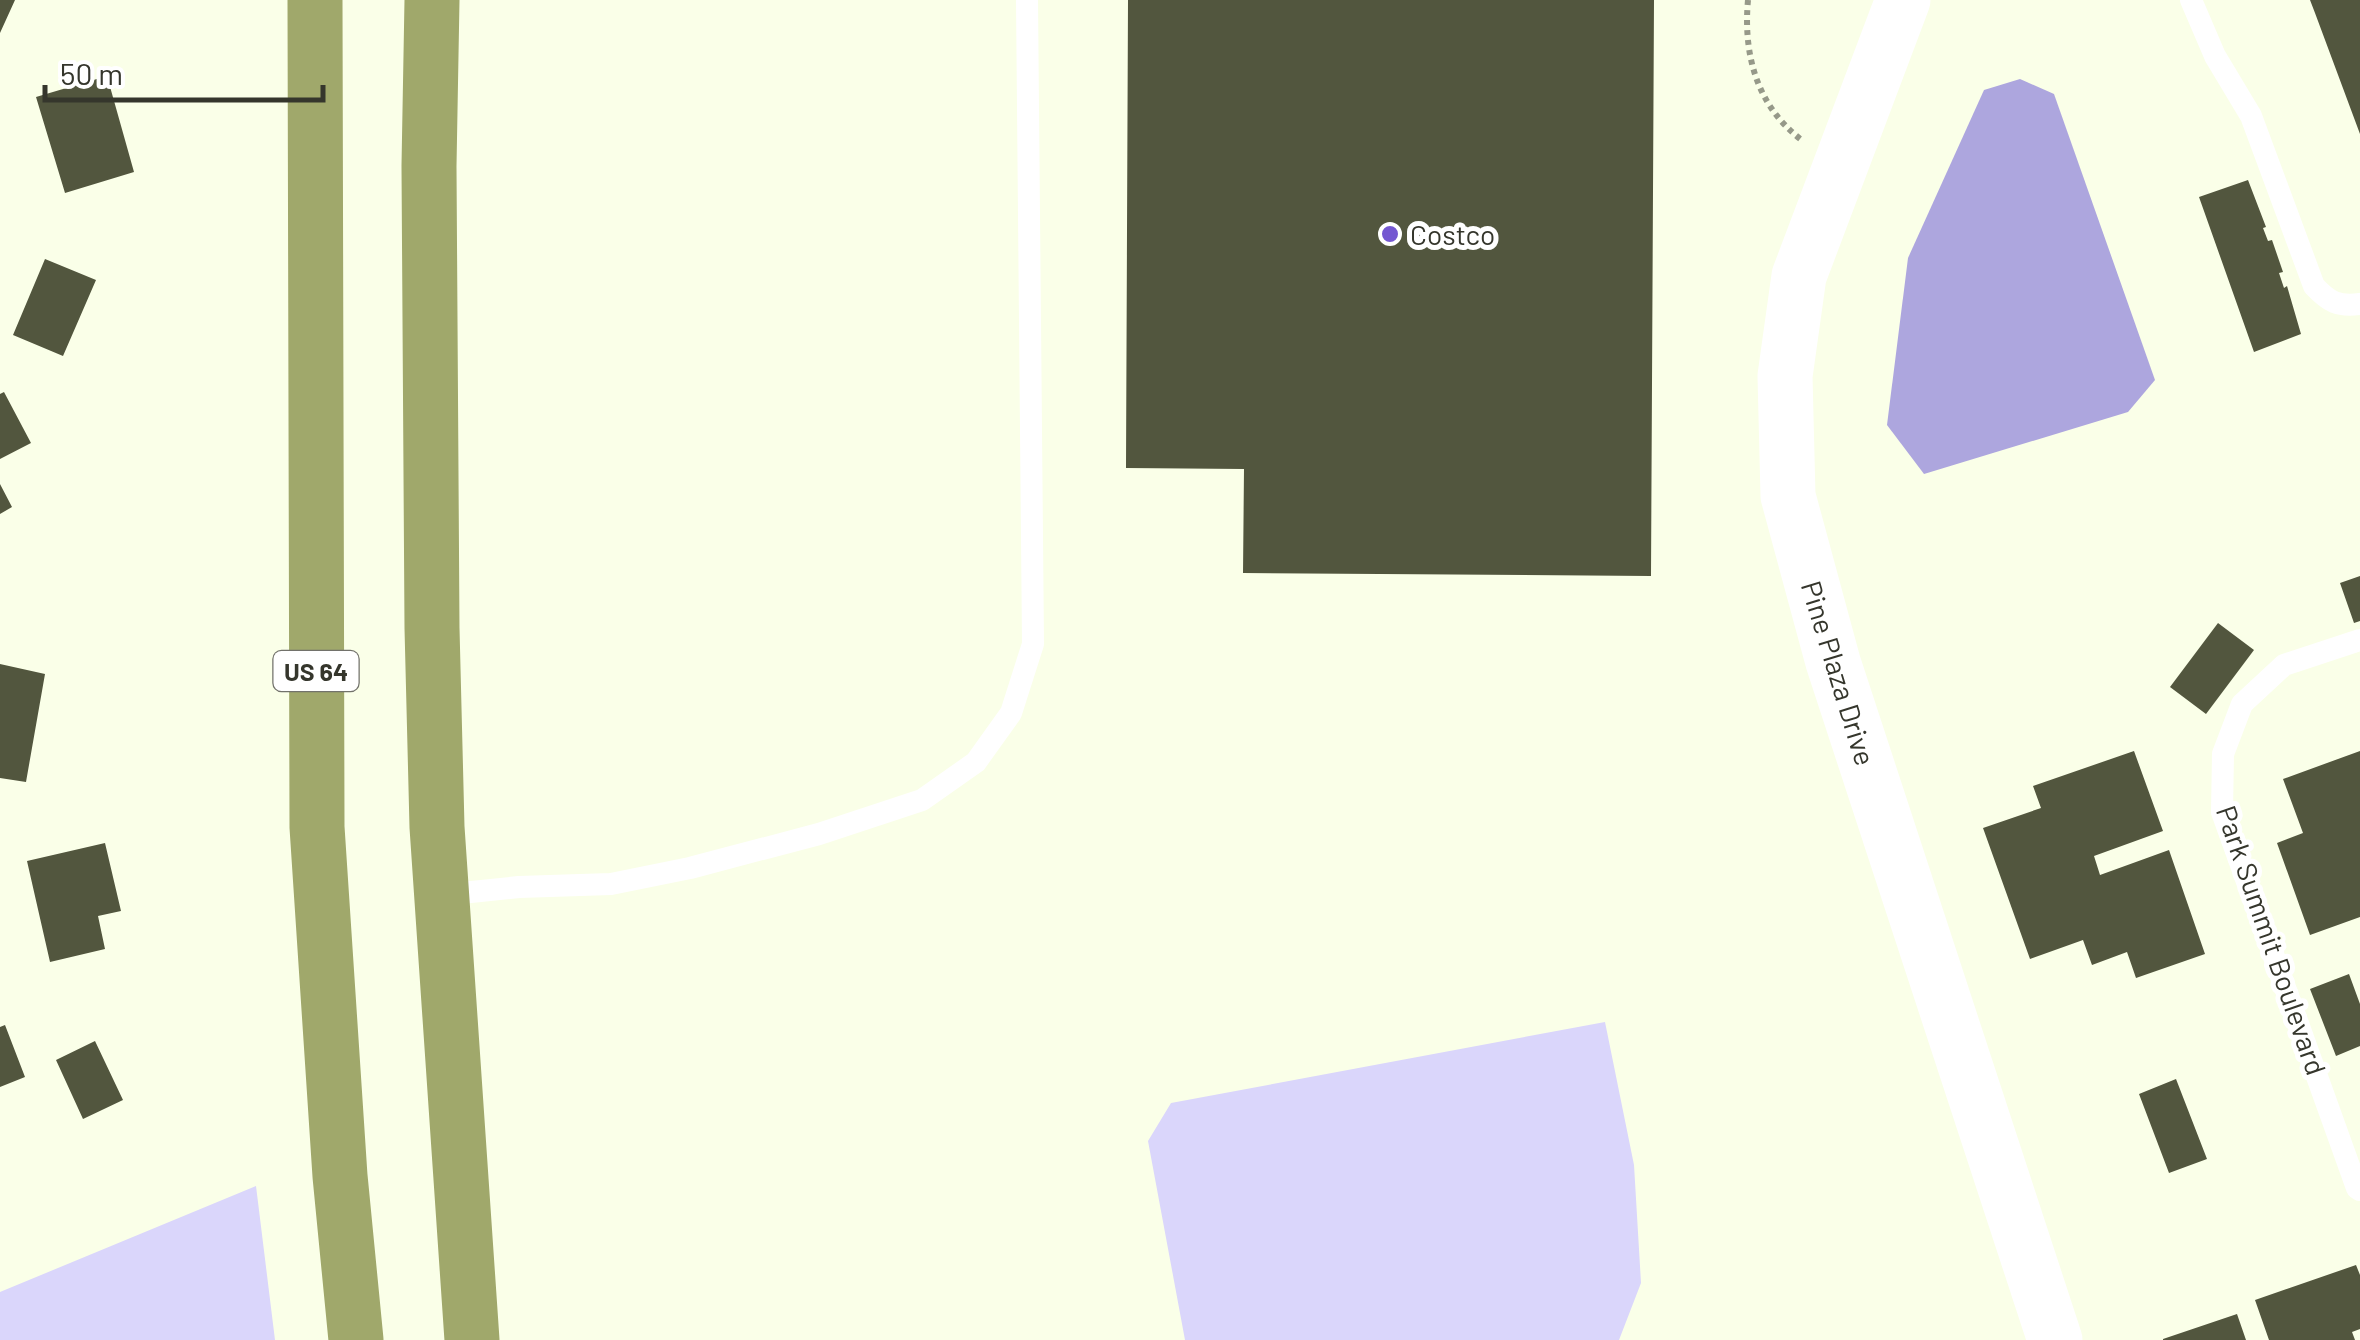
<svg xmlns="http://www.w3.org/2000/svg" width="2360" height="1340" font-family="Barlow,sans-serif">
<rect width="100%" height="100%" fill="#faffe8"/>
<path fill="#dad6fb" d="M1605,1022L1634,1165L1641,1283L1619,1340H1185L1148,1141L1171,1103Z
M256,1186L275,1340H0V1292Z"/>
<path fill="#ada6de" d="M2020,79L2054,94L2155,380L2128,412L1924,474L1887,425L1908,258L1984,90Z"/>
<path fill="#52563e" d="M0,0H15L0,33Z
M1128,0H1654L1651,576L1243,573L1244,469L1126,468Z
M2310,0H2360V134L2315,13Z
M107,76L134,172L65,193L36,97Z
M2248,180L2266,227L2263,228L2268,241L2272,240L2283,272L2279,273L2284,288L2287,286L2301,334L2254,352L2199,197Z
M45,259L96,280L63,356L13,335Z
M4,392L31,443L0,459V394Z
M0,484L12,507L0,514Z
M2360,576V621L2354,623L2340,583Z
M2218,623L2254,650L2206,714L2170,687Z
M0,664L45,674L26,782L0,778Z
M2134,751L2163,831L2094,856L2100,875L2169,850L2205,954L2136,978L2127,952L2092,965L2083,940L2030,959L1983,828L2041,808L2033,786Z
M2360,751V917L2310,935L2277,843L2303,833L2283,779Z
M105,843L121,911L98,916L105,949L50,962L27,861Z
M2349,974L2360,1004V1046L2336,1056L2310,989Z
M5,1025L25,1077L0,1087V1027Z
M95,1041L123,1100L83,1119L56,1060Z
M2176,1079L2207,1159L2169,1173L2139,1094Z
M2356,1265L2360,1275V1329L2352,1332L2355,1340H2269L2255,1300Z
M2237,1314L2246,1340H2163V1339Z"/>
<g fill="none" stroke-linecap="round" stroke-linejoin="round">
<path stroke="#969989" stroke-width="6" stroke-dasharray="5 5" stroke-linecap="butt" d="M1748,0C1743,55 1757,107 1803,141"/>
<path stroke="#fff" stroke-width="22" d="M2191,0L2215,56L2251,116L2314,286C2329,302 2338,307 2360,304
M2360,640L2284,665L2242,704L2223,754L2222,812L2357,1188L2360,1190
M442,895L519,887L611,884L690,868L819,834L922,800L976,762L1011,713L1033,644L1027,0"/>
<path stroke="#fff" stroke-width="55" d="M1903,0L1799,276L1785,376L1788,496L1833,662L2055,1340"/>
<path stroke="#a0a86b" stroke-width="55" d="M315,0L317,827L340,1176L356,1340
M432,0L429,166L432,628L437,827L472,1340"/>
</g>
<circle fill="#7457d1" stroke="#fff" stroke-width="4" cx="1390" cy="234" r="10"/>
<g text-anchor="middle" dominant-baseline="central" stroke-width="10" stroke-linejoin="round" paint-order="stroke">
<rect fill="#fff" stroke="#72726b" stroke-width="2.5" x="273.5" y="651" width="85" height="40" rx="8"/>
<g font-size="25" font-weight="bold" fill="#35362c">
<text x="316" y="671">US 64</text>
</g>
<g font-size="28" fill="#35362c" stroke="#fff" text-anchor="start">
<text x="1410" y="234">Costco</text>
</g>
<g font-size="28" fill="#35362c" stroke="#fff">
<text transform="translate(1839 673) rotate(73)">Pine Plaza Drive</text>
<text transform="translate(2272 940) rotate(71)">Park Summit Boulevard</text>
</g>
</g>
<path d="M45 85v15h278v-15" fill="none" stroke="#35362c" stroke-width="5"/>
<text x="60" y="85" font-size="30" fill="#35362c" stroke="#ffffff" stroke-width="8" paint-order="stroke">50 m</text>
</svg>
